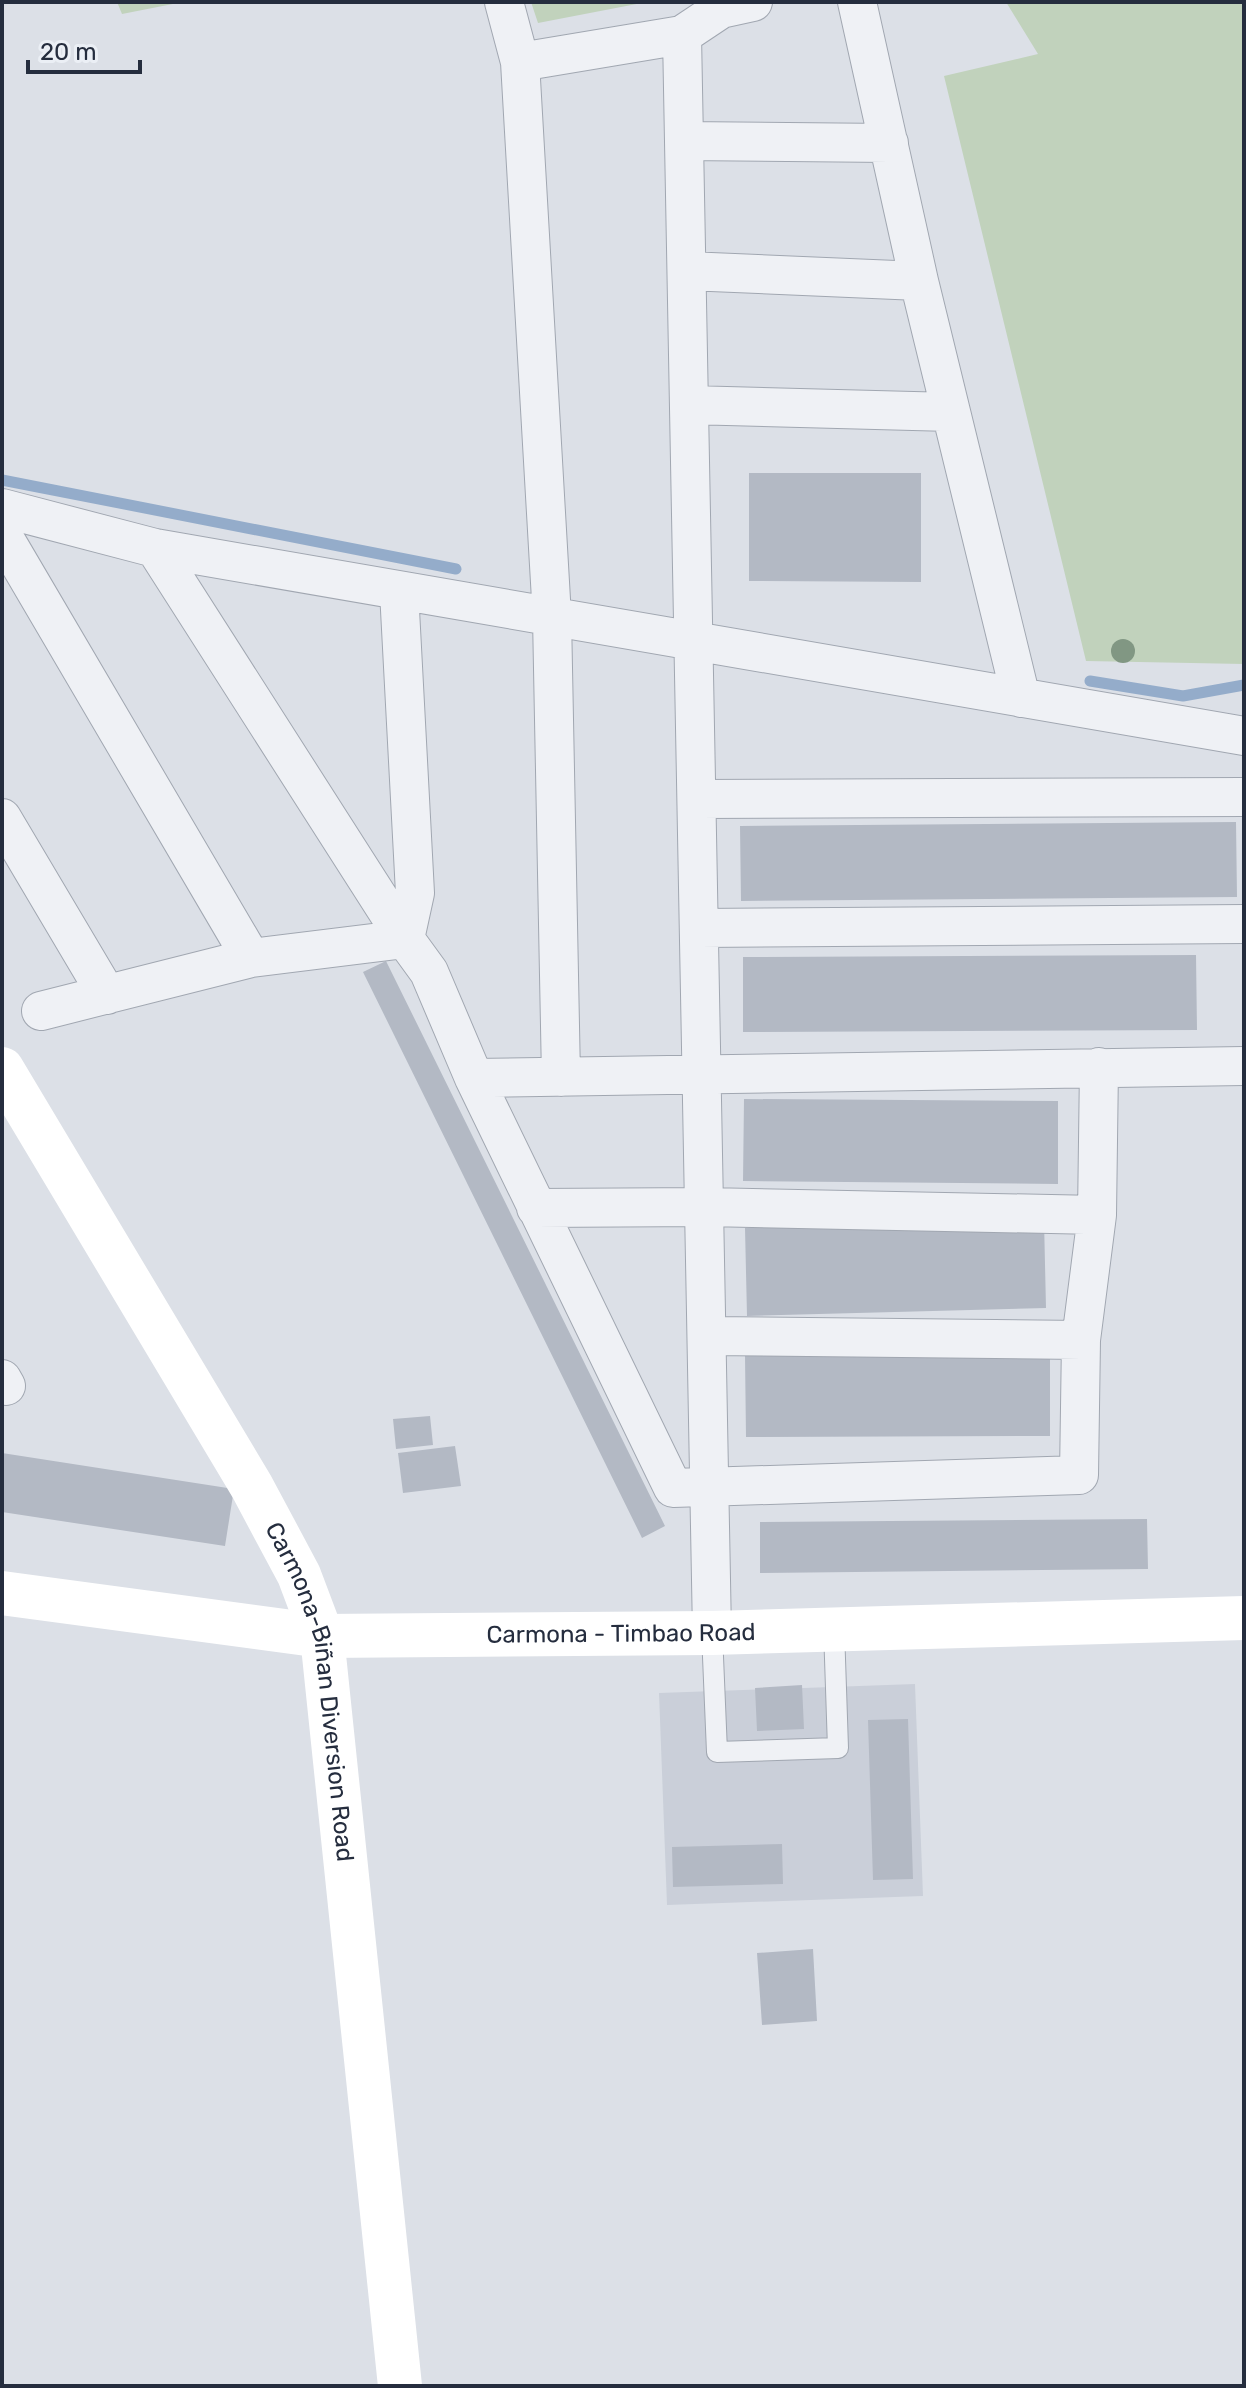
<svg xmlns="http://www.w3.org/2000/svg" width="1246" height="2388" font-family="Rubik,sans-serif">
<rect width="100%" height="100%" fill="#dce0e7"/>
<path fill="#cacfd9" d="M915,1684L923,1896L667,1905L659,1693Z"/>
<path fill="#c1d2bc" d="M117,2H183L122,14Z
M531,2H647L538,23Z
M1006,2H1244V664L1086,661L944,76L1038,54Z"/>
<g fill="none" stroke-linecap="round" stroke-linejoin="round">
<path stroke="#94acca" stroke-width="11" d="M2,480L456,569
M1090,681L1183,696L1244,685"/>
</g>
<path fill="#b3b9c4" d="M749,473H921V582L749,581Z
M1236,822L1237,897L741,901L740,826Z
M1196,955L1197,1030L743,1032V957Z
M386,961L665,1526L642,1538L363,972Z
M744,1099L1058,1101V1184L743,1181Z
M1044,1220L1046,1308L747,1316L745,1228Z
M1050,1355V1436L746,1437L745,1356Z
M430,1416L433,1445L396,1449L393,1419Z
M455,1446L461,1486L403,1493L398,1453Z
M2,1453L234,1489L225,1546L2,1512Z
M1147,1519L1148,1569L760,1573V1522Z
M802,1685L804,1729L757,1731L755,1688Z
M908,1719L913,1879L873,1880L868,1720Z
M782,1844L783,1884L673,1887L672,1847Z
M813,1949L817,2021L762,2025L757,1953Z"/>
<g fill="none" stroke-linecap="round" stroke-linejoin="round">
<defs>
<path id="lane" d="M712,1633L717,1752L838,1748L834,1629"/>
<path id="street" d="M504,2L520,62L552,617L561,1077
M857,2L919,281L1021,698
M682,35L712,1633
M520,62L682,35L721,9L753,2
M684,141L889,143
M687,271L919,281
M689,405L951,412
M2,508L155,548L1244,736
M2,534L251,958
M155,548L405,939
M399,591L415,893L405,939
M698,799L1244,797
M2,818L107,995
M700,928L1244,924
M41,1011L251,958L405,939L429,972L474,1078L673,1488L1079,1475L1081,1340L1097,1215L1099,1067
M474,1078L1244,1066
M536,1208L706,1207L1097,1215
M708,1336L1081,1340
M2,1379L6,1386"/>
</defs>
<use href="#lane" stroke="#a1a7b1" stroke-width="22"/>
<use href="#street" stroke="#a1a7b1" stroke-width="40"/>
<use href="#lane" stroke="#eff1f5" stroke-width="20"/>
<use href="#street" stroke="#eff1f5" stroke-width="38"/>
<g stroke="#fff" stroke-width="44">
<path id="s1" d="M2,1069L252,1487L299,1575L322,1636L400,2386"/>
<path id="s2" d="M2,1593L322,1636L712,1633L1244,1618"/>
</g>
</g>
<circle fill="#819783" cx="1123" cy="651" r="12"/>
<g text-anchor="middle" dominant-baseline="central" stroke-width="6" stroke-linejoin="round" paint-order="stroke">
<g font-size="24" fill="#252d3e" stroke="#ebeff5">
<text stroke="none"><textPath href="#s2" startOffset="622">Carmona - Timbao Road</textPath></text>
<text stroke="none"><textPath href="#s1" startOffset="704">Carmona-Biñan Diversion Road</textPath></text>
</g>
</g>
<rect width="1246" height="2388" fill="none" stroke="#252d3e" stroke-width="8"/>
<path d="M28 60v12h112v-12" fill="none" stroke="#252d3e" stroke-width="4"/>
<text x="40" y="60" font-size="24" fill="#252d3e" stroke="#ebeff5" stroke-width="6" paint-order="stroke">20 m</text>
</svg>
